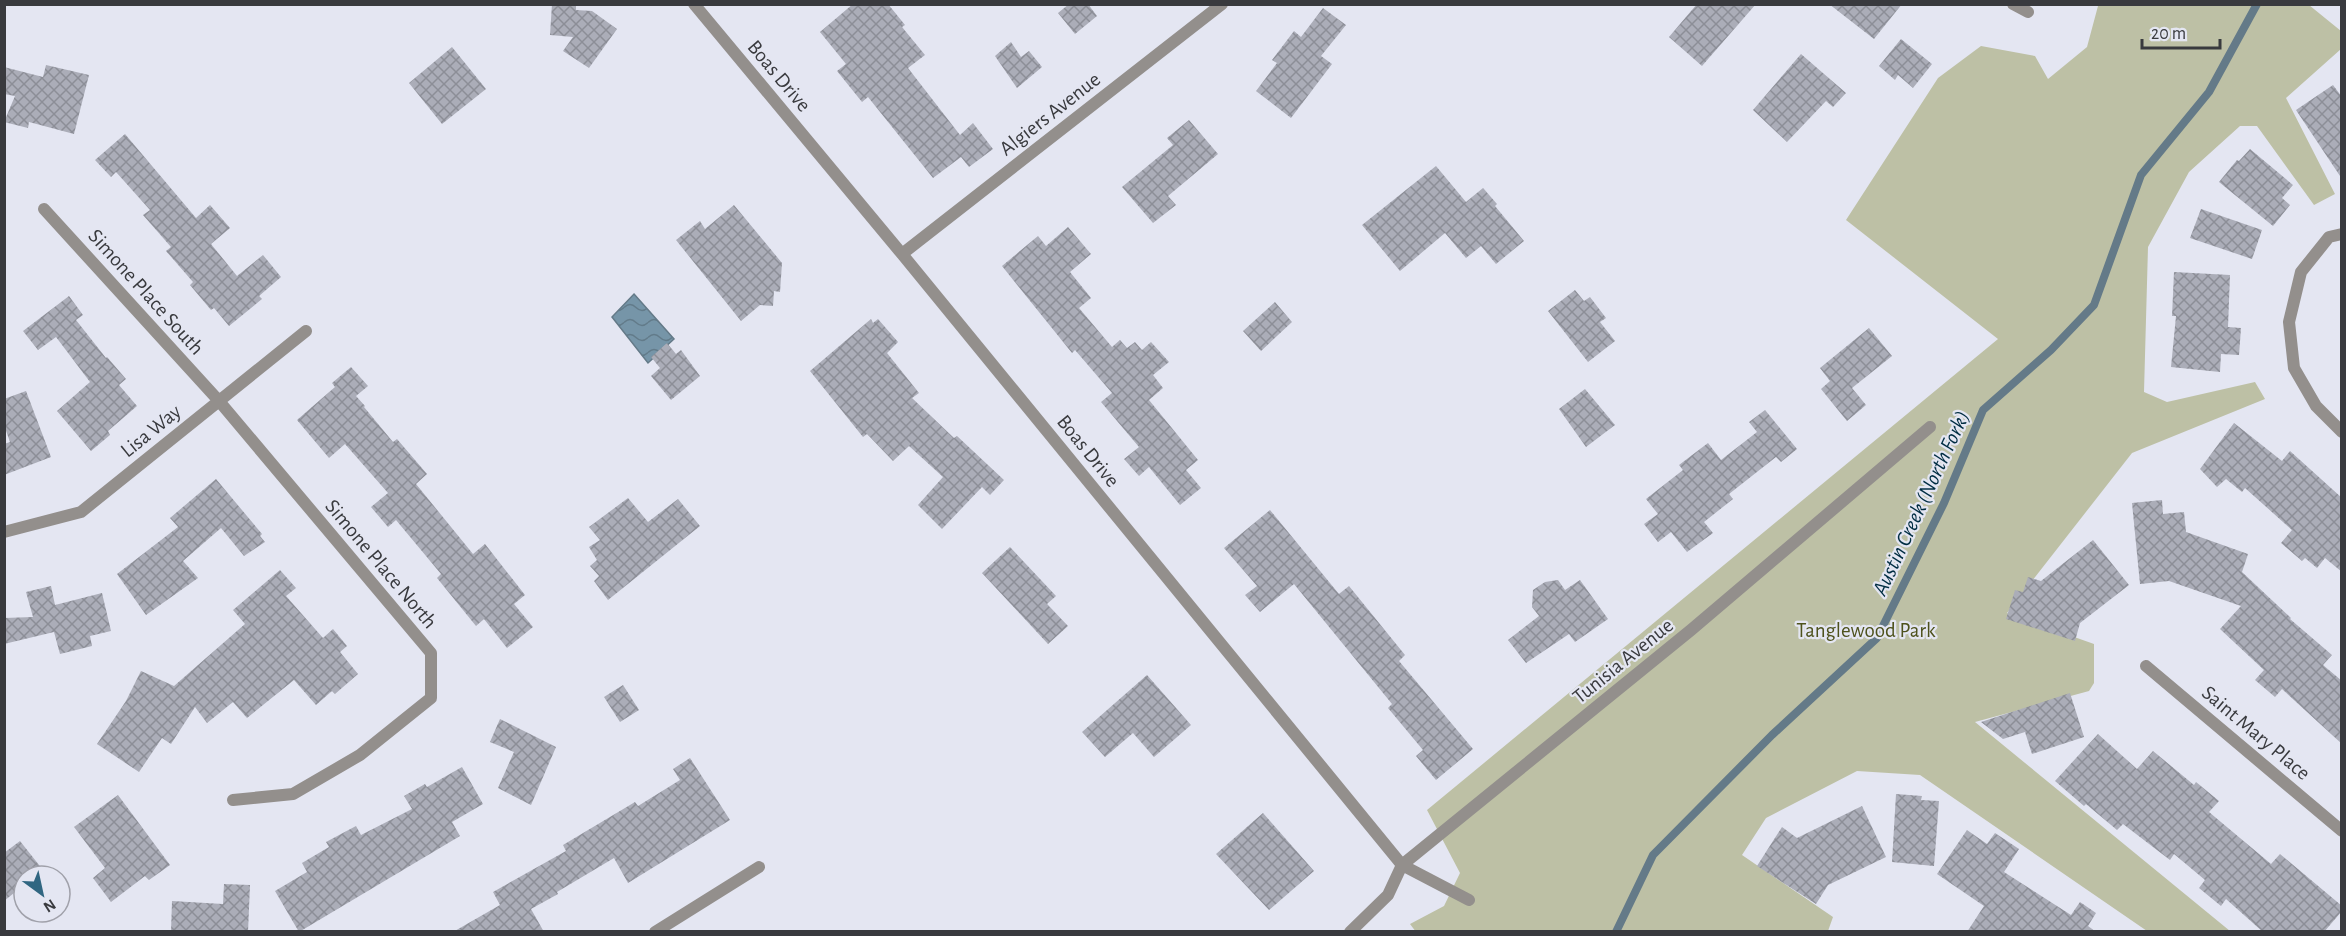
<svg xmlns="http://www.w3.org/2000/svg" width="2346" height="936" font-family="'Alegreya Sans',sans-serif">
<defs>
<pattern id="water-waves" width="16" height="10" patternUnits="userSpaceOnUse" patternTransform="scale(1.5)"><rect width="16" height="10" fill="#7695a8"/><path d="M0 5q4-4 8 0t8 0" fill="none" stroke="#627b8a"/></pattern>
<pattern id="building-cross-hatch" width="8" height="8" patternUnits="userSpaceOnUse" patternTransform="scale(1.5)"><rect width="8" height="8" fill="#abadb8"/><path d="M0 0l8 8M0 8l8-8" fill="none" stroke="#8c8e97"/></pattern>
</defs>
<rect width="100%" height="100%" fill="#e4e6f2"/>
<path fill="#bdc0a5" d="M2101,5H2309L2341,31V49L2286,98L2335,194L2314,205L2257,126H2240L2189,172L2148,247L2144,392L2167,402L2255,382L2265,399L2132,453L2007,613L2094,644V683L2089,691L1975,722L2230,931H2147L1920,775L1857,771L1766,818L1742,855L1833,917L1828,931L1416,932L1410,924L1444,906L1460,873L1427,810L1998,339L1846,220L1938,78L1981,46L2035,56L2048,79L2087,47L2098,6Z"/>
<path fill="url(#water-waves)" stroke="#647a88" stroke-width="1.5" d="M634,294L674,339L648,363L612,317Z"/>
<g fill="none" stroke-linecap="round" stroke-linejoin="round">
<path stroke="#647a88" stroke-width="8" d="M1616,932L1653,855L1772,735L1877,638L1944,503L1983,410L2051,350L2094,305L2141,175L2209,92L2257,4"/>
</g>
<path fill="url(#building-cross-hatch)" d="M552,4H576V10L592,11L617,29L589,68L563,51L573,37L550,35Z
M853,4H888L905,25L902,27L925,55L908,68L960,135L973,123L993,149L969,167L961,157L933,178L868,97L862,102L837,71L846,64L820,32Z
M1069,4H1088L1097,16L1075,34L1058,13Z
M1697,4H1756L1702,66L1669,37Z
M1829,4H1902L1874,39Z
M1323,8L1346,25L1321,56L1332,64L1291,118L1256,91L1277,63L1272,60L1294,31L1301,37Z
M1901,39L1932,64L1913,88L1898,75L1895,80L1879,66Z
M1011,42L1021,57L1029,51L1042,67L1017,88L995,56Z
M452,47L486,89L442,124L409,83Z
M1801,54L1846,93L1833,107L1826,101L1787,142L1753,110Z
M46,65L89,75L74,134L29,122L28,128L4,122L15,96L4,94V67L43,77Z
M2333,85L2342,97V179L2296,110Z
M1189,120L1218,154L1168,196L1176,205L1153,223L1122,187L1173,145L1167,138Z
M125,134L196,218L210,205L230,228L211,244L237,276L263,255L281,277L259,296L262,299L229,326L214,308L211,310L190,285L193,282L166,251L171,247L143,215L150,210L116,172L111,177L95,160Z
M2250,149L2293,185L2282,198L2290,205L2273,226L2219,182L2237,160L2239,161Z
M1436,166L1466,202L1483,188L1497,204L1495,206L1524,241L1496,264L1481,246L1466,258L1445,233L1400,271L1362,225Z
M734,205L782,263L780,292L774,291L773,306L760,305L741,321L676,240L700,221L705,229Z
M2201,209L2262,230L2252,259L2190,238Z
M1068,227L1091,254L1070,272L1091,298L1079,308L1112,347L1120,340L1127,348L1135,342L1142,350L1151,342L1169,362L1153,375L1163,388L1149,400L1198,460L1186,470L1201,488L1180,505L1149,467L1139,476L1124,459L1139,447L1101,402L1112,393L1075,350L1072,353L1002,266L1038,236L1046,246Z
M2174,272L2230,275L2228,327L2241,328L2239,355L2221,354L2220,372L2171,367L2176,316H2172Z
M1575,290L1584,301L1590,297L1606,318L1600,322L1615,341L1588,362L1548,311Z
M69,296L83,315L76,320L106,358L107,357L126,379L119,385L137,406L108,431L110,435L91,451L57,411L90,382L56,337L38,350L23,331Z
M1275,302L1292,322L1261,351L1243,331Z
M871,319L873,323L878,319L898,342L887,353L919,393L912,398L954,438L957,436L1004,480L990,495L982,487L942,529L918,505L943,477L909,446L893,461L867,434L863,437L810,371Z
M1869,328L1892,356L1852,388L1866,405L1847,421L1821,389L1830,381L1820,368Z
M667,343L676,354L681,350L700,376L671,400L651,376L660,368L651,357Z
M351,367L368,386L356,396L365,406L364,407L393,442L397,439L427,474L416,484L473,554L485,544L525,595L514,604L533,627L507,648L484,619L476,626L437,578L441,574L396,520L388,527L371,507L388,493L345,444L329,458L297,420L335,387L332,383Z
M1585,389L1615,425L1586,447L1559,409Z
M26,391L51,457L4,475V444L10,442L4,425V399Z
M1765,410L1797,449L1781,462L1776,457L1729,494L1733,499L1704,522L1713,533L1687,552L1671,532L1658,542L1644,524L1658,514L1646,499L1683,470L1679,465L1708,443L1721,460L1757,432L1749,422Z
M2234,423L2282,461L2290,451L2342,498V572L2325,558L2317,568L2305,558L2302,561L2281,543L2292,530L2245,488L2242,492L2226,479L2217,487L2200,469Z
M216,479L262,534L260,536L265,542L244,556L221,528L183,561L198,578L146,615L117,574L178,527L170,518Z
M628,498L648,522L678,499L700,526L608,600L594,581L599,576L590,566L597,560L589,547L600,540L589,527Z
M2162,500L2163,514L2184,512L2186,532L2248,554L2242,572L2291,618L2290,619L2332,655L2323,665L2342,681V744L2282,689L2275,697L2255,680L2264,670L2220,629L2241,606L2169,581L2140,584L2132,503Z
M1270,510L1339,594L1349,586L1405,655L1399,661L1473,749L1436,780L1416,756L1423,750L1388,708L1392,704L1294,584L1260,612L1245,595L1257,586L1224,548Z
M2093,540L2129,585L2080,623L2075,641L2006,619L2015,590L2023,592L2028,577L2041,581Z
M1010,547L1056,596L1047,604L1068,626L1048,644L982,573Z
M280,570L296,588L286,596L323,638L333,629L347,646L340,652L358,674L335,694L332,691L316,705L294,680L247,718L233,702L207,723L195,707L171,744L162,738L139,772L97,744L126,701L141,671L174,686L245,624L233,610Z
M1558,580L1565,590L1580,580L1608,619L1575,642L1569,634L1526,663L1508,640L1539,616L1532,607L1533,590L1545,582Z
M51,586L55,605L102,593L111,631L90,636L92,646L60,654L54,632L4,644V618L33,617L26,592Z
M1147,675L1191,725L1154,757L1133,733L1105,757L1082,732Z
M623,685L639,710L620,722L604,697Z
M2070,693L2084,737L2032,754L2025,732L2003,739L1981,722Z
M500,719L556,747L531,805L498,788L514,752L490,742Z
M2098,734L2137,769L2153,751L2194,785L2196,782L2219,801L2209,812L2271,864L2280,854L2342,906V911L2324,932H2263L2226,899L2221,906L2199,888L2205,880L2174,854L2170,860L2123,824L2117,830L2086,804L2084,806L2055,781Z
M690,758L730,820L628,883L614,858L557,892L558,894L531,909L544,932H453L500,905L493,892L566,851L563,845L635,802L638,806L680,780L673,769Z
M462,767L483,804L452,822L460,836L299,932L275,891L307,872L302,863L329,847L326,842L356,826L361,835L412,809L404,796L425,784L427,787Z
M1896,794L1922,796L1921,800L1939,801L1934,866L1892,862Z
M118,795L170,865L149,880L145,876L111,902L93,878L105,868L74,827Z
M1862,806L1886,857L1828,885L1816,904L1757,866L1782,827L1797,838Z
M1263,813L1314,871L1269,910L1216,854Z
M1967,830L1987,844L1995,833L2019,849L2004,872L2071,915L2080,902L2096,913L2088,926L2096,932H1967L1984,906L1937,874Z
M20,841L43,870L36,876H24V885L4,901V853Z
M224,884L250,885L248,932H171L172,901L223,904Z"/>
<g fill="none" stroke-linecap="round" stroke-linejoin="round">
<path stroke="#938f8c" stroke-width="12" d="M694,4L902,254L1402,865L1469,900
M2013,4L2028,12
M44,209L219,401L431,653V698L360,755L293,794L233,800
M2342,234L2329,237L2301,272L2289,322L2294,368L2316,406L2342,432
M902,254L1222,4
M4,532L81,512L306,331
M2146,666L2342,831
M655,932L759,867
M1350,932L1388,895L1402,865L1691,630L1930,427"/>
</g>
<g text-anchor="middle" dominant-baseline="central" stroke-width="4.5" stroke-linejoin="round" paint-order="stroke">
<g font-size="21" fill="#393a3e" stroke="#e4e6f2">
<text transform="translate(779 76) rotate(50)">Boas Drive</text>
<text transform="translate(1050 114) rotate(-38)">Algiers Avenue</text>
<text transform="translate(146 292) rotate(48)">Simone Place South</text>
<text transform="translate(151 431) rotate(-39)">Lisa Way</text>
<text transform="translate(1088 451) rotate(51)">Boas Drive</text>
<text transform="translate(381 564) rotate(50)">Simone Place North</text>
<text transform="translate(1623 661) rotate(-39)">Tunisia Avenue</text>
<text transform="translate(2256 733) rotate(40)">Saint Mary Place</text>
</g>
<g font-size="21" fill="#4e521d" stroke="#e4e6f2">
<text x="1866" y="630">Tanglewood Park</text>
</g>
<g font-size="22" font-style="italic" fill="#002d42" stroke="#e4e6f2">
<text transform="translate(1921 503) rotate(-65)">Austin Creek (North Fork)</text>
</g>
</g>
<rect width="2346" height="936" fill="none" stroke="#393a3e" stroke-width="12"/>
<g transform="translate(42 894) rotate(147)"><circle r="28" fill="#e4e6f2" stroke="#a0a1aa" stroke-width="1.5"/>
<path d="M0-4.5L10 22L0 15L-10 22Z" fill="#306681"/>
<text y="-9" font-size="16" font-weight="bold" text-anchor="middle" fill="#393a3e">N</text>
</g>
<path d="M2142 39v9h78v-9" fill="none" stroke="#393a3e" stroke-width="3"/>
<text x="2151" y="39" font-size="18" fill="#393a3e" stroke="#e4e6f2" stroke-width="4.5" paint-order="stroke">20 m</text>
</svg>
